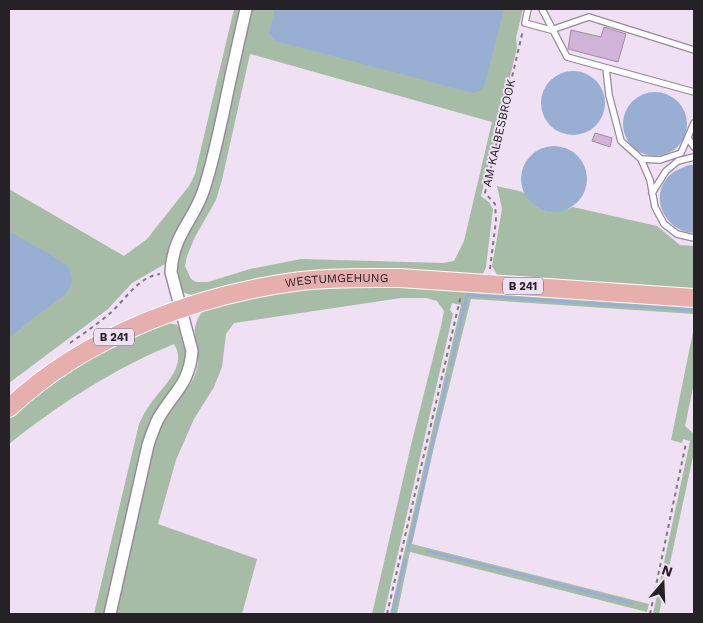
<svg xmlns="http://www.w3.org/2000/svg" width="703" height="623" font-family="'Work Sans',sans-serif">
<rect width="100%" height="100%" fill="#f0e0f3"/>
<path fill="#a7bca7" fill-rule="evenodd" d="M234,9H241L215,128L200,186L193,202L170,242L165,264L132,283L108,309L9,383V189L124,256L147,239L189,186L195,174Z
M252,9H523L516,38L517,48L481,196L489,202L493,209L486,267L482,276L225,287C212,290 193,300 182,291C180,285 176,278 176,272C174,244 202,210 212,184ZM250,54L492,122L464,241L454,261L443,263L301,259L250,269L208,282H196L191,279L185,266L187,256L195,237L216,200L222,180Z
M497,186C503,188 519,190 524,193C527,195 529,200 532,203C544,214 558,213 573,207L657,226L680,245L694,246V291L508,278L497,275L492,266L502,209Z
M377,284L694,305V314L471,299L434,447L412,544L649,604L647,612L410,552L397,614H390L461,305L452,303L450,310L453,314L384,614H372L411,445L441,326L444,311L437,301L426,298H401L234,323L226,334L222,367L214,387L194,419L176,460L158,524L257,559L242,614H115L157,435C161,428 164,421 168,414C177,400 194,385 197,368C202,344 186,335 202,312C258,293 319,286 377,284Z
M168,323L177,325C189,341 189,365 178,381C172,391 163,400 157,410C152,417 150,424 147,432L105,614H94L139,424C143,416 146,409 151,403C163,386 188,366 174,344C115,368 59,404 9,444V417C52,374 113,347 168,323Z
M694,327V383L685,426L694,434V452L659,614H653L690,441L683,439L682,443L671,440Z"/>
<path fill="#99aed3" d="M275,9H502L503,13L485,83L481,90L473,93L276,41L269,33Z
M541 103a32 32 0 1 1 64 0a32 32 0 1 1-64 0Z
M623 124a32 32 0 1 1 64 0a32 32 0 1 1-64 0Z
M521 179a33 33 0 1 1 66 0a33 33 0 1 1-66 0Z
M689,165H694V233C666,232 648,198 669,176C674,170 682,168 689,165Z
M9,231L66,264L71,274L72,283L66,294L31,320L9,338Z"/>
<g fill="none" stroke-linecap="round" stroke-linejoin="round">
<path stroke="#99aed3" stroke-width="3" d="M451,366L467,295L694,310
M408,551L448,376
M427,551L632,603
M393,614L405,559"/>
</g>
<path fill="#d0b3d6" stroke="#9c8d9e" d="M604,27L626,34L618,62L568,49L571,30L601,37Z
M595,133L612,138L610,147L592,141Z"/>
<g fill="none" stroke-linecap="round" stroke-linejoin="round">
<defs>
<path id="service" d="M528,9L525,23L551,30L589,17L694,50
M542,9L567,57L694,92
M606,68L609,95L621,141L641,159L660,160L681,153L694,123
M688,138L694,147
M641,159L650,180L655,207L664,224L677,234L694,238
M652,193L666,171L678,161L694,157"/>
<path id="minor" d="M110,614L148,445C151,436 154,427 158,419C173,392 189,386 192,351L171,272C173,235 192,223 203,192C212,166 217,140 223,114C230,79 238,44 246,9"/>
<g id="primary">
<path id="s1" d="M9,408C85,336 198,294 301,281C334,277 367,278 400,278L694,298"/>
</g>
</defs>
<use href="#service" stroke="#98899a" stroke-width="8"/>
<use href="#minor" stroke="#98899a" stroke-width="14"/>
<use href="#primary" stroke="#fff" stroke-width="20"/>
<path stroke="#817683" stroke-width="2" stroke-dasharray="4 4" stroke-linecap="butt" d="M490,269L496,220L495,204L485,193L523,30
M70,343C83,334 96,325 108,315C125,301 137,277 160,274
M387,614L461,295
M650,614L686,443"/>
<use href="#service" stroke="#fff" stroke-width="5.5"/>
<use href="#minor" stroke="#fff" stroke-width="11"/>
<use href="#primary" stroke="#e6afae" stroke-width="18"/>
</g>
<g text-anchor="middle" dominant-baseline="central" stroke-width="4" stroke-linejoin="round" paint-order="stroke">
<g fill="#f0e0f3" stroke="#635a64" stroke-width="1">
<rect x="503" y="277.5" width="40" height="17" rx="4"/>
<rect x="94" y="328.5" width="40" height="17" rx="4"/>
</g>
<g font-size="11" font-weight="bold" fill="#262027">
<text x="523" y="286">B 241</text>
<text x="114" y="337">B 241</text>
</g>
<g font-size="12" fill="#262027" stroke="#f0e0f3">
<text transform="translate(499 133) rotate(-77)">AM KALBESBROOK</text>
<text stroke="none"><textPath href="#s1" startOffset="359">WESTUMGEHUNG</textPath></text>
</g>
</g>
<rect width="703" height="623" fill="none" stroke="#262027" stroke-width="20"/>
<g transform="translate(663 583) rotate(19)" stroke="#f0e0f3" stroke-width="4" paint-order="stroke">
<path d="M0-4L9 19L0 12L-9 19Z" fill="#262027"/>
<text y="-8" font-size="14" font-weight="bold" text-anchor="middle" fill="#262027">N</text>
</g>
</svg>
